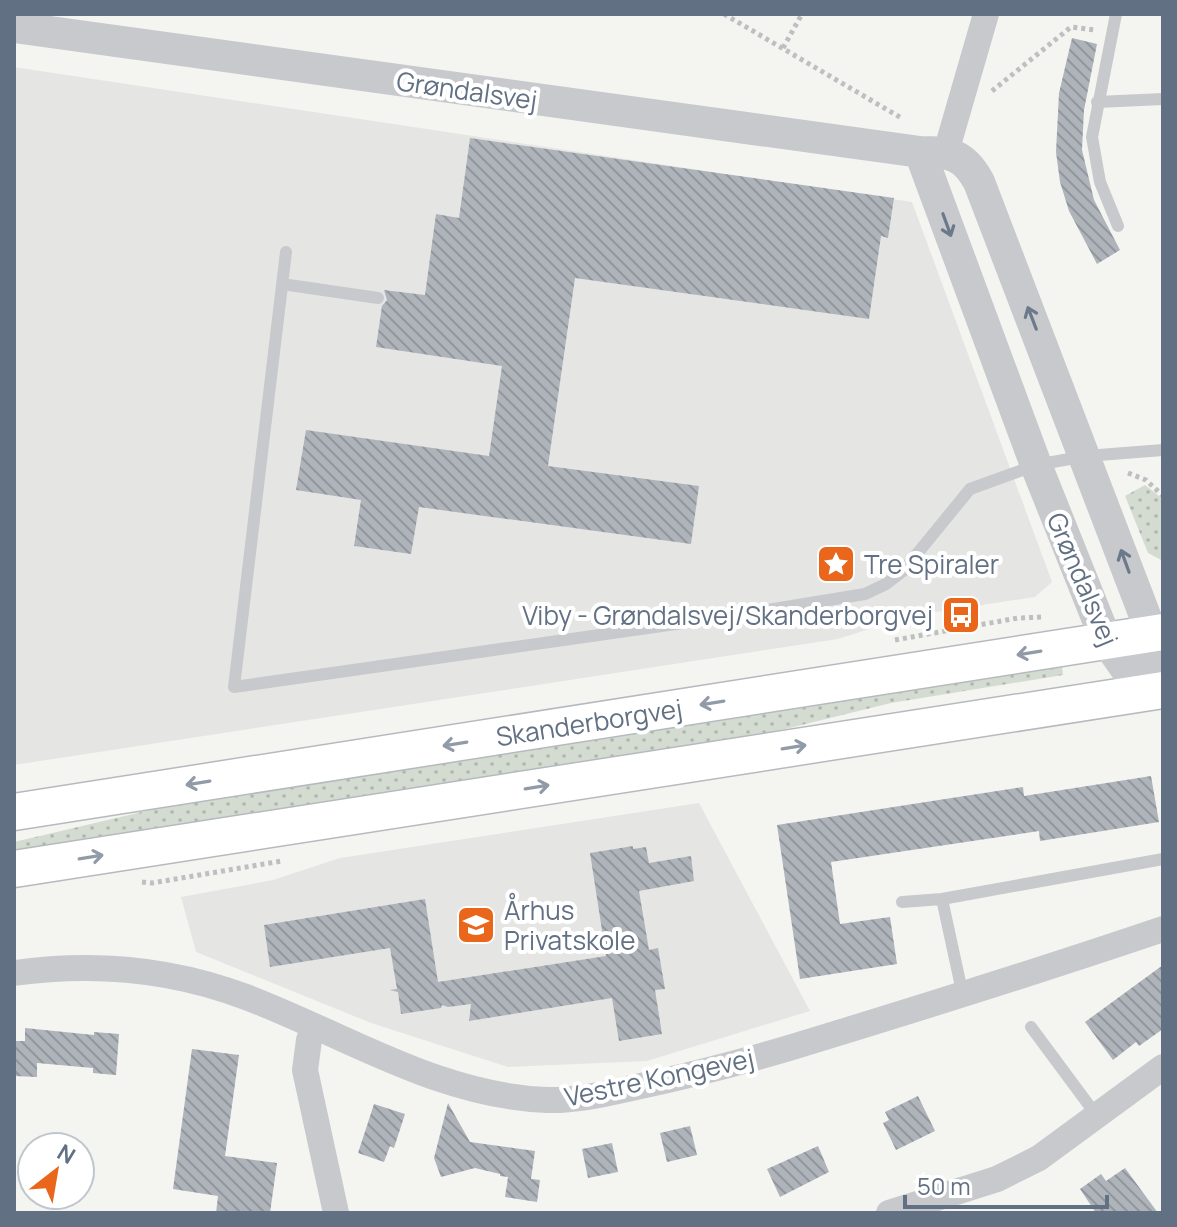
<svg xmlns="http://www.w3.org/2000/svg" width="1177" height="1227" font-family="Manrope,sans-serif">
<defs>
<pattern id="grass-dots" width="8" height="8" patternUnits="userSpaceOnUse" patternTransform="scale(2)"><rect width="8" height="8" fill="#d4dcd1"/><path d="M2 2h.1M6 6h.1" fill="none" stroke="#afb7af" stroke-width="1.8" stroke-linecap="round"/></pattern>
<pattern id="building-back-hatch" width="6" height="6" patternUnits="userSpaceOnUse" patternTransform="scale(2)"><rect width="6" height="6" fill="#afb4bb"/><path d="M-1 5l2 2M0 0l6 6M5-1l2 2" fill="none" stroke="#92979d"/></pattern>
</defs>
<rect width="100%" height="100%" fill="#f4f5f1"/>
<path fill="#e5e6e4" d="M14,67L912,202L1052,582L1035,597L910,616L838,639L14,765Z
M699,803L810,1011L647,1061L508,1067L371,1023L196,952L181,897L273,880L340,858Z"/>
<path fill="url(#grass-dots)" d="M1145,485L1163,499V561L1148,553L1125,496Z
M1062,665L1063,675L891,703L769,733L14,852V842L180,803Z"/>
<path fill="url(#building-back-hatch)" d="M1072,38L1097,44L1084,110L1082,150L1094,200L1120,250L1097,264L1069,211L1060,182L1056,152L1059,93Z
M470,138L894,198L888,238L881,236L869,319L575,278L548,466L699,486L691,544L419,507L411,554L354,546L361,500L296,490L306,430L489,456L502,366L376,347L382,306L387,300L384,290L425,295L436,214L459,218Z
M1151,776L1159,822L1040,841L1039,831L831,862L840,924L890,917L897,964L800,979L777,825L1023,787L1024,796Z
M633,846V849L646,847L649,863L691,856L694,881L639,891L649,950L658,948L665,989L655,990L662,1034L619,1041L612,998L469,1021L471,1004L448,1007L442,1005L441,1008L401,1014L398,992L390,990L397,989L390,948L270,967L264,925L425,899L438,982L606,956L590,853Z
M1163,965V1029L1139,1046L1136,1042L1113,1060L1085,1022Z
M25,1028L94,1035V1032L119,1034L116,1075L93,1073V1068L37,1063V1077L14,1076V1041H25Z
M192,1049L239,1055L225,1156L277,1163L270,1213H216L218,1196L173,1189Z
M918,1096L935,1131L896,1150L883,1123L889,1120L885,1112Z
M448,1103L470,1142L535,1151L531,1179L540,1180L537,1202L505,1197L508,1177L500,1176V1174L475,1168L441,1177L434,1158Z
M374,1104L405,1114L394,1148L390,1146L384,1162L358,1153Z
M690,1126L697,1155L667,1162L660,1133Z
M612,1143L618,1172L588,1178L582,1149Z
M818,1146L829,1172L780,1197L767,1169Z
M1125,1168L1158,1213H1096L1080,1189L1101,1174L1106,1181Z"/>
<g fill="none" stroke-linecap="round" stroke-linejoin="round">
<defs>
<path id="secondary" d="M14,812L1163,632
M14,869L1163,690"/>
</defs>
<use href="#secondary" stroke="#b6babf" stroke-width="39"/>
<path stroke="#bebfc1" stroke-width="5" stroke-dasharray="4 4" stroke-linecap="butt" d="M724,14L903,119
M783,48L802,14
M992,91L1071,27L1095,30
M1128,473L1146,480L1163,496
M895,640L1018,618L1043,617
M142,882L152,883L282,861"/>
<path stroke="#c7c9cd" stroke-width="12" d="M1116,14L1092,137L1100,182L1118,226
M1097,102L1163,99
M286,252L234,687L718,618L865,594L886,584L903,571L970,489L1036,465L1086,456L1163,450
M282,284L378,298
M942,899L963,996
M902,902L942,899L1163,859
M1031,1027L1097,1116"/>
<path stroke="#c7c9cd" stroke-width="26" d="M946,152L986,14
M14,973C92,962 172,969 246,997C344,1034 438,1096 547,1100C577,1101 608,1093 636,1087C688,1076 738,1063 789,1048C914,1010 1039,971 1163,929
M314,1028L309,1040L305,1070L336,1213
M889,1213L997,1179L1039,1158L1163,1067"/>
<path stroke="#c7c9cd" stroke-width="32" d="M14,27L920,152C950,152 964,154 979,182L1152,634L1143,693
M920,152L1036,465L1106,640L1143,693"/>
<use href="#secondary" stroke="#fff" stroke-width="36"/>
</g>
<defs><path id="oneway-shaft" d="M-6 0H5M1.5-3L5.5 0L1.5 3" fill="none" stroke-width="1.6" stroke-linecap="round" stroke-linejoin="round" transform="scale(2)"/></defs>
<g stroke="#6c798a">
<use href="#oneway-shaft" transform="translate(947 225) rotate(70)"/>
<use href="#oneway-shaft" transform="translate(1032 318) rotate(-111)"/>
<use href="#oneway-shaft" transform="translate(1125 561) rotate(-110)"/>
</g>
<g stroke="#919ba8">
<use href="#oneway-shaft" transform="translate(1029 653) rotate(171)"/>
<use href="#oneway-shaft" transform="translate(712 703) rotate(171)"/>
<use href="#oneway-shaft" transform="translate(455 744) rotate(171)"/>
<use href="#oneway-shaft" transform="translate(794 747) rotate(-9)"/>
<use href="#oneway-shaft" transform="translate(198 783) rotate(171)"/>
<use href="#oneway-shaft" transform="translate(537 787) rotate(-9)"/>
<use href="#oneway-shaft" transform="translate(91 857) rotate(-9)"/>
</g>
<defs>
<symbol id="sight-square" viewBox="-11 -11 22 22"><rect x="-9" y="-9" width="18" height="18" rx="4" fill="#ea661b" stroke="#fff"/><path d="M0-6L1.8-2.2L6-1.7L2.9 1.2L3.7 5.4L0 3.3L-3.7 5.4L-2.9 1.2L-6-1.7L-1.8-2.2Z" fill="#fff"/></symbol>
<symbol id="bus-square" viewBox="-11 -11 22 22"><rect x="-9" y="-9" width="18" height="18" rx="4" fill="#ea661b" stroke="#fff"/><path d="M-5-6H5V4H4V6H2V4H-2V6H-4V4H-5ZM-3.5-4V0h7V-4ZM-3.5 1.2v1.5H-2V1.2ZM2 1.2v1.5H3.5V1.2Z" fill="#fff"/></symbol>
<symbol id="school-square" viewBox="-11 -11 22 22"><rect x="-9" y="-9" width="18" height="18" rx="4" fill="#ea661b" stroke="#fff"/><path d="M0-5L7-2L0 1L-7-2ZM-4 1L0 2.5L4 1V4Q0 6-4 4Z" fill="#fff"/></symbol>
</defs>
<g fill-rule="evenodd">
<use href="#sight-square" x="814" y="542" width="44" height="44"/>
<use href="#bus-square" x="939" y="593" width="44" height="44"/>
<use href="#school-square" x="454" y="903" width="44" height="44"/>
</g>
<g text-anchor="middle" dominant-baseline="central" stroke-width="8" stroke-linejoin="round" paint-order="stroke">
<g font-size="26" fill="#627083" stroke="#fff">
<text transform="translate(467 90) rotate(8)">Grøndalsvej</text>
<text transform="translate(1083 579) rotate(67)">Grøndalsvej</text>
<text transform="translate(589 722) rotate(-9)">Skanderborgvej</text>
<text transform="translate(659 1077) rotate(-12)">Vestre Kongevej</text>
</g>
<g font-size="26" fill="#627083" stroke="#fff" text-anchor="start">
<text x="864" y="564">Tre Spiraler</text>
<text x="933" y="615" text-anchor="end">Viby - Grøndalsvej/Skanderborgvej</text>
<text x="504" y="910">Århus<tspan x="504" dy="30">Privatskole</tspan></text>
</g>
</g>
<rect width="1177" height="1227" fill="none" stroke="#627083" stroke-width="32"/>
<g transform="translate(56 1171) rotate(31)"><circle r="38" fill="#ffffff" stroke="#c0c6cd" stroke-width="2"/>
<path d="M0-6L14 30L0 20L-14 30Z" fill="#ea661b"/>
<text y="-12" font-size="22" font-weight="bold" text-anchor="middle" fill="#627083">N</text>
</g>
<path d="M905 1195v12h202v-12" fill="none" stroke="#627083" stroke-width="4"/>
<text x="917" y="1195" font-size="24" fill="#627083" stroke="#ffffff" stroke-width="6" paint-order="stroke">50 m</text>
</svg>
